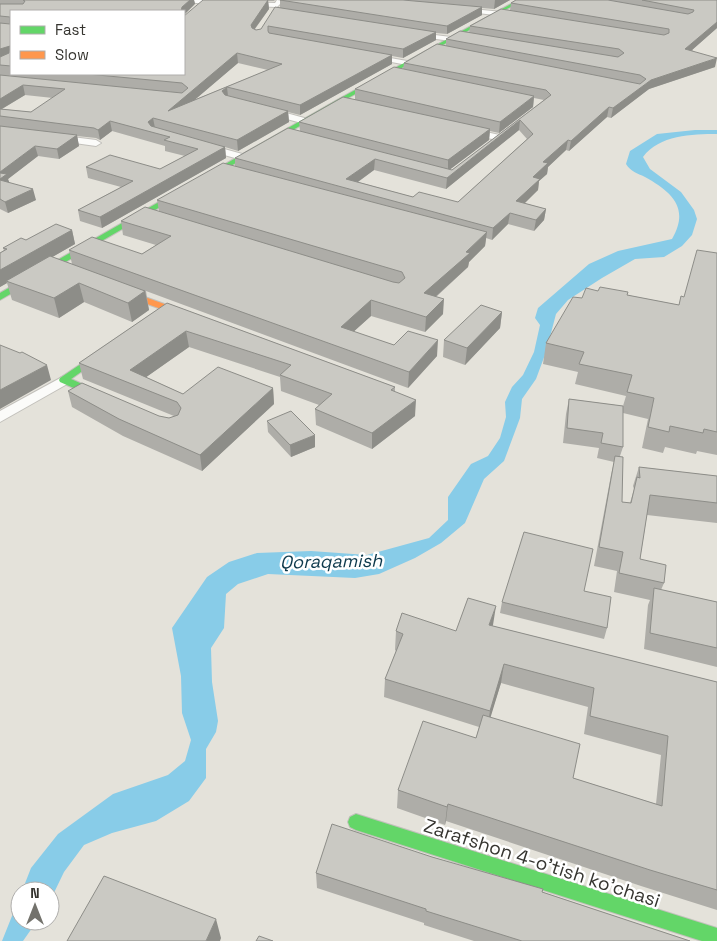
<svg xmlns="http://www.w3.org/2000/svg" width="717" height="941" font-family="'Space Grotesk',sans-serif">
<rect width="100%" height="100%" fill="#e4e2da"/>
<path fill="#88cce8" d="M695,130H717V134C692,134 659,135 643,157L650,169L681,192L694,210L697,219L692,235L682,246L664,257L635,259L602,278L568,300L556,314L546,352L536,379L522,399L520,418L504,461L484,479L465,523L441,543L415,558L379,574L355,578L268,574L238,584L226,594L224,628L211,648L212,682L218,721L216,732L206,749V778L189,801L156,821L112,833L84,845L64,872L50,901V891H22L31,868L58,834L113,794L168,775L185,761L191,740L182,713L181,676L172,628L207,577L229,562L257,553L311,551L367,555L429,538L448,520V497L471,464L488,456L500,438L506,417L505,402L512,387L523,375L534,352L540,325L535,318L538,308L589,264L618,251L672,239C690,208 672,192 645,177C637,173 631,172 626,164L630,151L657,134Z
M20,896V921H37L23,941H2Z"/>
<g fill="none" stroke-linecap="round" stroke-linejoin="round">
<defs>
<path id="street" d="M181,0H210L225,3L222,5L184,2Z
M277,0L283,1L277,7L246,6L243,4L246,2L275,3Z
M462,8L512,13L516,15L512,17L460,11V9Z
M411,32L451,37L455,39L451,41L414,36H411Z
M368,54L407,61L411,63L407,65L371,58L367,56Z
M268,108L308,119L310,121L305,124L265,113L263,111Z
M468,128L504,136L506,138L501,141L465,133L463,131Z
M56,135L96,140L101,143L96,146L53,140L51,138Z
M206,144L246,155L247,157L242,160L203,149V145Z
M64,376L69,377L71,380L69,383L0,422V411Z"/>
<path id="fast" d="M518,0H523L341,102L0,300V293L337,100Z
M106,347L109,348V352L71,379L109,396L110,398L109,400H101L60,382L59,380L60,378Z
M356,814L717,928V941H702L356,830L350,827L348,822L350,817Z"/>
<path id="slow" d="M117,287L195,315L197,317L192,320L189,319L114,292V288Z"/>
</defs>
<use href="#street" stroke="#c2c0bb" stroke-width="2"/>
<use href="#fast" stroke="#c2c0bb" stroke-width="2"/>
<use href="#slow" stroke="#c2c0bb" stroke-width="2"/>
<use href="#street" fill="#fbfbf9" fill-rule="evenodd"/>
<use href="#fast" fill="#63d668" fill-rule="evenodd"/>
<use href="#slow" fill="#ff974d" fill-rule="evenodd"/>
</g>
<path fill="#aeada8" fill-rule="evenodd" d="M0,0H194L195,4L11,11V74H184L203,0H275L274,1H268L269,9L255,29L256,30L261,29L280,7V0H510L494,9L482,8V15L447,34L436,33V40L403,58L392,56V64L300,115L288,112L289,122L238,151L225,147L226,158L102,228L80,221L78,210L121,187L88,178L86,167L160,169L185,156L165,151V146L112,131L100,140L96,138L77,136L79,146L59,159L38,156L8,179L9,182L36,200L8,213L0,209ZM238,63L268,70L194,100ZM25,95L53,98L31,112L2,109Z
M516,0H717V28L692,50L715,67L649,89L611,118L607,117L569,151L566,150L548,167L547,174L539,181L538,190L524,203L546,209L544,220L534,231L508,224L492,240L486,238L485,246L469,262L468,267L436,297L443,314L425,332L371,316L353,332L394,345L437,356L408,388L146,291L149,310L132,322L84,302L59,318L12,300L7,283L0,287V253L4,250L3,248L26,240L72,230L75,244L52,257L72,264L69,250L142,254L156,245L123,235L121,221L159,211L157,200L235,166V158L300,131L299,122L355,99V89L403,69L404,63L446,46V39L469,33L470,26L510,10L511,3ZM534,98L544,100L452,170H449L489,140L490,131L499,133L533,107ZM519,130L527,139L458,202L413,197L358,182L374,170L446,189Z
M717,253V455L697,451L696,454L665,447L663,453L642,448L648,419L623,413V447L620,456L622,502L630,503L634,489L633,486L639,467L717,476V523L647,515L640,559L664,583L661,590L717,602V667L644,649L648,605L650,600L614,592L617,571L594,566L611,475L614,462L597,458L599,448L563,443L566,414L569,399L623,406L626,396L575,384L578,372L543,364L546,343L582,298L627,295L679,305Z
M167,303L395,387V392L415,416L372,449L316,425L315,409L319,405L281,391L280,377L189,347L146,377L183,394L273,388L274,404L202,471L123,436L72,407L68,391L159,416L169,418L174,416L83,379L79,363Z
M502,312L500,328L465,365L443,357L444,340Z
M267,421L315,447L291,457L268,432Z
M502,602L607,628L604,639L500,613Z
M493,626L717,682V910L641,886L446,821L445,825L397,808L398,790L476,738L479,727L384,697L385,679L396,651L395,650L396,631H456ZM501,683L588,707L584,734L661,755L656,804L573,778L490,717Z
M432,857L542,892L690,941H474L424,925V923L317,888L316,873Z"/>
<path fill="#8d8d88" d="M190,0H194L195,4L184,15V11H181L182,7Z
M268,0L269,9L251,34V25Z
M495,0H510L494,9Z
M482,7V15L447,34V26Z
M717,22V28L683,58L685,49Z
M436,32V40L403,58V49Z
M10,46L11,55L0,59V49Z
M237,53L238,63L170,121L168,111Z
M392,55V64L300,115V105Z
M717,58L715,67L649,89L611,118L613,108L651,80Z
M23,85L25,95L0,110V99Z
M227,87L228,96L223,101L222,91Z
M534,96L533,107L499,133L500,122Z
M609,107L607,117L569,151L571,141Z
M288,111L289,122L238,151L237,140Z
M153,118L155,128L150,132L148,122Z
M520,120L519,130L446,189L447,178Z
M110,121L112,131L100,140L98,130Z
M490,129L489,140L448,171V160Z
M77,135L79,146L59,159L57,149Z
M568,140L566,150L548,167L547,174L539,181L538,190L515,213L516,201L533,177L543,162Z
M35,146L38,156L8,179L10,185L0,182V172Z
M225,147L226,158L102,228L100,217Z
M375,159L374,170L348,189L346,179Z
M33,189L36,200L8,213L5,202Z
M546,209L544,220L534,231L536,220Z
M510,213L508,224L492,240L493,228Z
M72,230L75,244L9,282L6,281L7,283L0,287V270Z
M487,232L485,246L469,262L468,267L423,308L424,293Z
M79,283L84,302L59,318L54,298Z
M145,291L149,310L132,322L128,303Z
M444,299L443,314L425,332L426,317Z
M371,300V316L341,343V327Z
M502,312L500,328L465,365L467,348Z
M186,331L189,347L135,385L130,370Z
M438,340L437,356L408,388L409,372Z
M47,365L51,380L0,409V390Z
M273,388L274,404L202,471L200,455Z
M416,400L415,416L372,449V433Z
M315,435V447L291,457L290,445Z
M496,606L493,625L486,644L489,625Z
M504,664L501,683L487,729L490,711Z
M448,804L446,821L445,825L447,807Z
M216,919L221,938L220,941H206Z"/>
<path fill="#cac9c3" stroke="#8d8d88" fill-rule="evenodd" d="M23,0H190L182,7L181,11H11V66L0,65V57L9,53L10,46L0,49V23L10,24V17L0,16V4H23L25,1Z
M203,0H268L251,25L252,28L256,30L261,29L275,7L436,32L403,49L268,26V31L269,33L392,55L300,105L227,87L222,91L225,95L288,111L237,140L153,118L148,122L151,126L225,147L100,217L78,210L133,181L86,167L110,155L160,169L198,149L164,140L170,137L110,121L98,130L94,128L0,116V109L31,112L65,89L23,85L0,99V75L182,93L188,88L182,83L87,74H184V16ZM237,53L282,64L168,111Z
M280,0H403L482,7L447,26Z
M516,0H608L688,14L693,12L694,10L642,0H717V22L685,49L717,58L651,80L613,108L609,107L571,141L568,140L543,162L548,163L533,177L540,179L516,201L546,209L536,220L510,213L493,228L235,158L288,128L452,170L551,95L546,90L404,63L437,44L640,84L646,79L640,75L446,39L460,31L618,57L624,53L619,49L470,26L501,9L664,35L669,33V29L511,3ZM520,120L533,134L458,202L419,192L413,197L346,179L375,159L447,178Z
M394,67L534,96L500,122L355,89Z
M343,97L490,129L448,160L299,122Z
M0,126L77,135L57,149L35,146L0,172Z
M223,163L487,232L466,252L470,253L424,293L444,299L426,317L371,300L341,327L394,345L408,331L438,340L409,372L69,250L92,237L142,254L171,236L121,221L145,207L393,282L399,283L405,278L402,272L157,200Z
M0,173L7,174L0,179Z
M0,180L33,189L5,202L0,199Z
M56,224L72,230L0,270V253L7,249L3,248L21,238L26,240Z
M697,250L717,253V432L704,429L703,433L670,426L669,432L648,427L654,398L627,392L632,375L579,364L584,352L546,343L573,297L582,298L586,288L598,291L600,287L628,292L627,295L679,305L681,296L684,297Z
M50,256L145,291L128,303L79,283L54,298L6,281Z
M167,303L395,387L391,390L416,400L372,433L315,409L332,394L280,375L291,365L186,331L130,370L183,394L218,367L273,388L200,455L119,419L68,391L82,383L159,416L169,418L178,415L181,408L177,402L79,363Z
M481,305L502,312L467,348L444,340Z
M0,345L20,353L22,352L47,365L0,390Z
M569,399L623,406V447L601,443L603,433L567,428Z
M291,411L315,435L290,445L267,421Z
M615,456L623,457L622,502L631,503L637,477L640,478L639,467L717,476V503L650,495L640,559L666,565L664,583L619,573L623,552L599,547Z
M524,532L593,549L584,591L611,597L607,628L502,602Z
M654,588L717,602V648L650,633Z
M468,598L496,606L489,625L717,682V890L650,870L448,804L447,807L398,790L423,721L476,738L483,715L580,744L573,778L662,806L668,736L590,716L594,688L504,664L490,711L385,679L403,634L396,631L402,613L456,631Z
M332,824L432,857L543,889L542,892L690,941H522L426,911V909L316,873Z
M104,876L216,919L206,941H67Z
M259,936L273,941H256Z"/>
<g text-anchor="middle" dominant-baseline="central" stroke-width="5" stroke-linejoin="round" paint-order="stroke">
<g font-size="18" font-style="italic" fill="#0c384b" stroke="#fff">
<text transform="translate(331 561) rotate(-1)">Qoraqamish</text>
</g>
<g font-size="19" fill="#363530" stroke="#fff">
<text transform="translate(542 863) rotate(18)">Zarafshon 4-o'tish ko'chasi</text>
</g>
</g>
<rect x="10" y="10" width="175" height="65" fill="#ffffff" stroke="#afaeac"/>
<rect x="20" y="26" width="25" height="8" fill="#63d668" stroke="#afaeac"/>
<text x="55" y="35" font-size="15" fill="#363530">Fast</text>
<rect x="20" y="51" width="25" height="8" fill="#ff974d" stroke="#afaeac"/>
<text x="55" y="60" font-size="15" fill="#363530">Slow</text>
<g transform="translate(35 906)"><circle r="24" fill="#ffffff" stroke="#afaeac"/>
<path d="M0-4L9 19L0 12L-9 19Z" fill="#73726c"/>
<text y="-8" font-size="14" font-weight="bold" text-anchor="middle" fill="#363530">N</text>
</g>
</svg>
